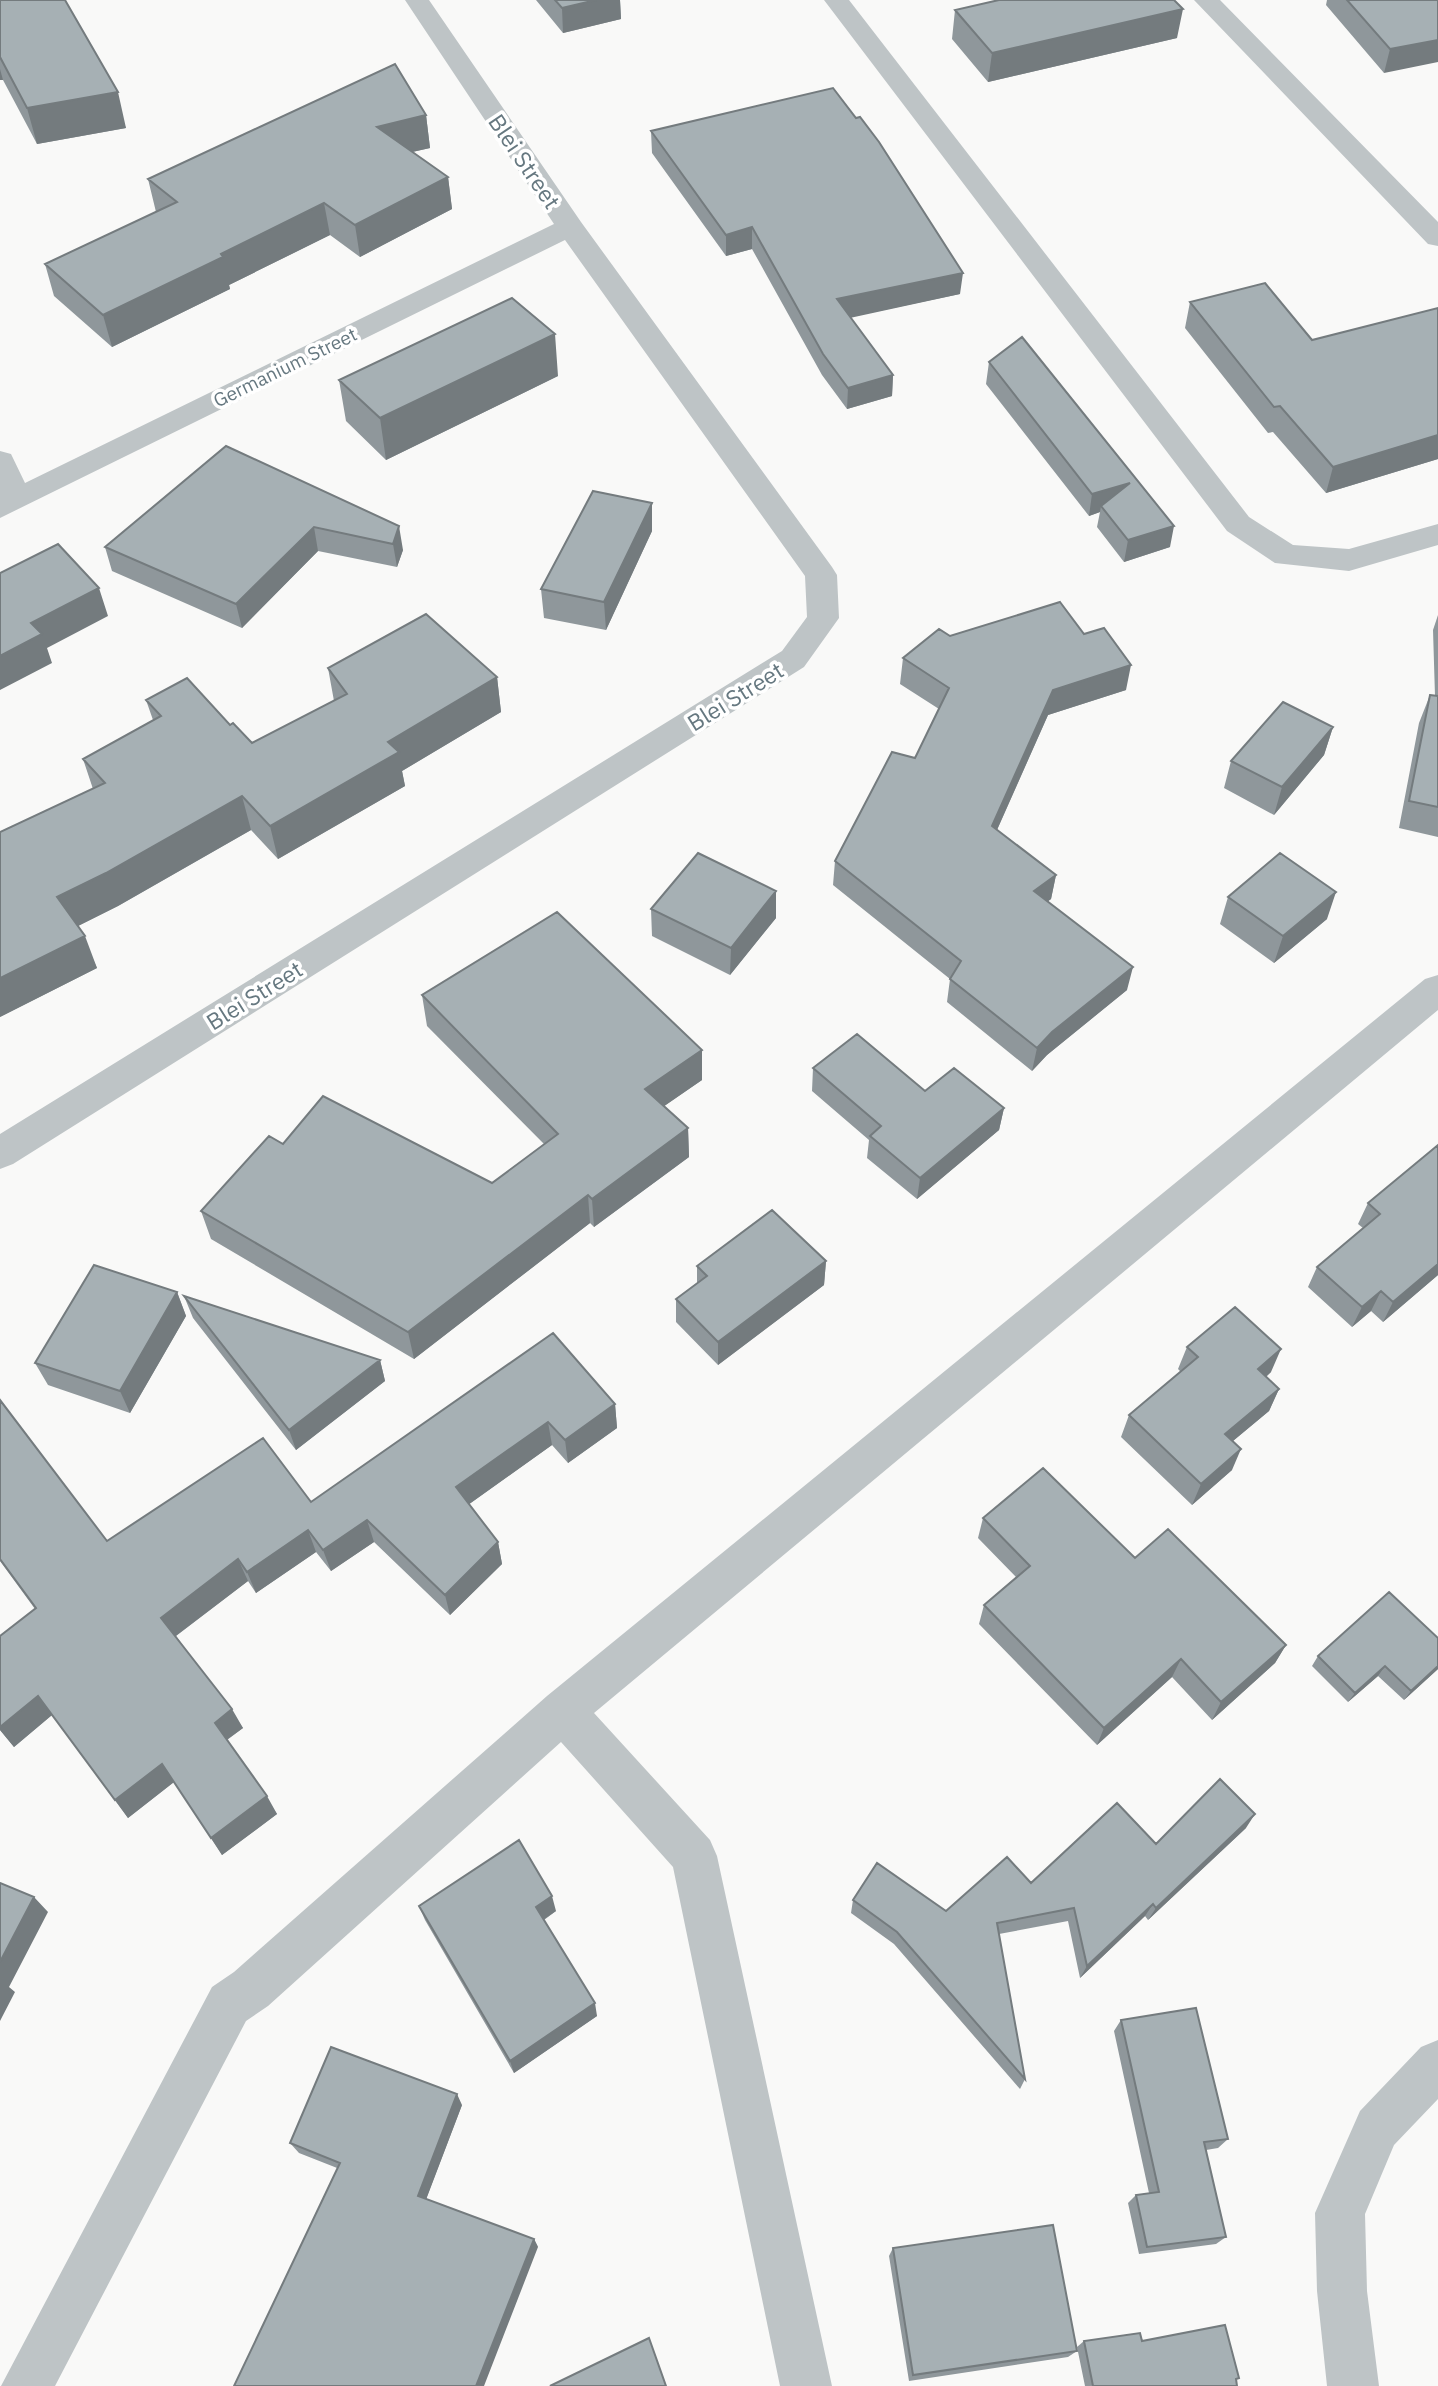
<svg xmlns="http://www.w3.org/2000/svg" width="1438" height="2386" font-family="'IBM Plex Sans',sans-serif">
<rect width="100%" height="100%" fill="#f9f9f8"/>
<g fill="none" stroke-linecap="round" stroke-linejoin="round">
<path fill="#bec4c6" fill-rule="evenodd" d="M405,0H429L581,222L832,567L837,575L839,618L804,667L13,1164L0,1169V1134L782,651L807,617L805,576L565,240L0,518V451L11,454L25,483L554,224Z
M824,0H849L1249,517L1293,545L1349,549L1438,524V545L1349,571L1275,563L1227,531Z
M1194,0H1220L1438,222V246L1428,244Z
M1438,975V1010L594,1713L710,1840L717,1856L832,2386H780L673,1867L561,1742L268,2006L246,2021L55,2386H1L212,1987L234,1972L547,1696L1425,979Z
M1438,2040V2099L1394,2145L1365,2214L1367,2291L1379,2386H1327L1317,2291L1315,2213L1360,2111L1421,2047Z"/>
</g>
<path fill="#8f979b" d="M0,0L66,2L126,128L37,144L3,80H0Z
M536,0H620L621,19L563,33Z
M1327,0H1438L1384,73L1326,5Z
M955,10L1177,38L988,82L952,39Z
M426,115L430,148L412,152L448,177L452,209L360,257L330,235L229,285L230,289L112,347L54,296L45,264L156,212L148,179Z
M651,131L960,294L850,317L893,375L892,396L847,409L822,375L752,249L726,256L652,153Z
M1190,302L1312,340L1438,308V459L1326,493L1273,432L1268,433L1185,328Z
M989,362L1170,547L1124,562L1097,527L1100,512L1089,516L986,384Z
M558,376L386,460L346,421L339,380Z
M226,446L403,550L397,567L318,551L242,628L112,571L105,547Z
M652,503V531L606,630L544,618L541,589Z
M1438,615V837L1399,828L1419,723L1430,695L1435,696L1433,630Z
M950,636L1126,690L1048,715L997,830L1056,875L1051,899L1048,901L1127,990L1047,1055L1032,1071L947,1002L950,979L833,885L835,861L915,758L939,709L900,684L903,658Z
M328,668L497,677L501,712L402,771L405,786L278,859L251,830L118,906L78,926L97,968L0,1017L93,789L83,759L153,720L146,700L230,725L252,743L334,701Z
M1333,727L1324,755L1274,815L1224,788L1231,761Z
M1228,897L1327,919L1274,963L1220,924Z
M651,909L776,918L730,975L652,936Z
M422,995L702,1050V1080L664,1106L688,1128L689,1157L594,1227L590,1223L414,1359L211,1239L201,1211L283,1144L492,1183L544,1144L427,1026Z
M813,1068L1004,1108L999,1130L917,1199L867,1158L869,1140L812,1091Z
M1438,1145V1275L1383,1322L1371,1311L1352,1327L1308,1287L1317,1267L1363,1228L1358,1224L1368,1203Z
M826,1261L824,1285L718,1365L676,1322V1299L697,1283V1266Z
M177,1292L186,1316L130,1413L48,1385L35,1363Z
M184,1296L380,1360L385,1381L296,1450L193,1318Z
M553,1333L615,1404L617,1428L568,1463L552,1445L469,1504L498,1542L502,1564L450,1615L374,1542L331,1571L316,1552L256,1593L248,1581L176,1636L243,1728L227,1740L277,1814L222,1855L174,1782L128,1818L52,1715L14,1747L0,1730V1636L35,1609L0,1561V1400L107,1541L311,1502Z
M1187,1347L1271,1372L1266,1377L1279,1389L1269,1411L1233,1441L1232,1470L1192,1505L1121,1437L1129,1415L1181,1372L1178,1369Z
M983,1518L1135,1558L1286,1645L1275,1663L1212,1720L1172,1677L1097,1745L979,1624L984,1605L1016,1577L978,1538Z
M1438,1638V1669L1404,1700L1378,1676L1348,1702L1312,1666L1318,1656Z
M1246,1828L1148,1920L1145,1916L1080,1978L1068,1921L999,1934L1025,2079L1020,2089L894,1944L851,1913L853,1900L946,1911L1031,1883L1156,1844Z
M419,1906L556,1911L544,1920L597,2016L514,2073L425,1920Z
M1121,2020L1228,2139L1218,2148L1206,2150L1226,2237L1216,2244L1139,2254L1128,2203L1136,2195L1149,2193L1114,2031Z
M462,2105L426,2199L534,2239L538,2247L299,2153L290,2143Z
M893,2248L1077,2351L1068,2357L909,2381L889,2256Z
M1084,2341H1142L1239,2378L1236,2380L1237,2386H1085L1077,2347Z"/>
<path fill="#747b7e" d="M596,0H620L621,19L563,33L562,8Z
M1183,9L1177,38L988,82L992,53Z
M1438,40V62L1384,73L1390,49Z
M0,69L3,80H0Z
M118,92L126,128L37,144L27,108Z
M426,115L430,148L381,159L377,127Z
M448,177L452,209L360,257L355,225Z
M324,203L330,235L229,285L230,289L112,347L103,315L221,254Z
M752,227V249L726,256V235Z
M963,273L960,294L836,321L837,299Z
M555,334L558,376L386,460L380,418Z
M893,375L892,396L847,409L848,388Z
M1438,435V459L1326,493L1333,467Z
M1130,483L1101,506L1100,512L1089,516L1092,494Z
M652,503V531L606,630L604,602Z
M399,526L403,550L397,567L393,544Z
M1174,526L1170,547L1124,562L1128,540Z
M314,527L318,551L242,628L236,604Z
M99,588L108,616L47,648L52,663L0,690V656L31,623Z
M1131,665L1126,690L1048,715L988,850L992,826L1053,690Z
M497,677L501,712L402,771L405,786L278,859L270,826L388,742Z
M1333,727L1324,755L1274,815L1282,787Z
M242,796L251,830L118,906L70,930L57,897Z
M1056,875L1051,899L1030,915L1034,891Z
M776,891V918L730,975L731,948Z
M1336,892L1327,919L1274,963L1283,936Z
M85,936L97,968L0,1017V978Z
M1133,967L1127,990L1047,1055L1032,1071L1037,1048L1052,1032Z
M702,1050V1080L647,1118L645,1089Z
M1004,1108L999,1130L917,1199L920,1178Z
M688,1128L689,1157L594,1227L592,1199Z
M588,1195L590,1223L414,1359L408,1332Z
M826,1261L824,1285L718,1365V1342Z
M1438,1264V1275L1383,1322L1393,1302Z
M1381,1291L1371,1311L1352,1327L1362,1307Z
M177,1292L186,1316L130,1413L120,1391Z
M1281,1349L1271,1372L1248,1392L1258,1369Z
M380,1360L385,1381L296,1450L289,1430Z
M1279,1389L1269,1411L1216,1455L1225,1434Z
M615,1404L617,1428L568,1463L565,1440Z
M548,1422L552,1445L461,1510L456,1487Z
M1241,1449L1232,1470L1192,1505L1201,1484Z
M367,1520L374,1542L331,1571L323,1550Z
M308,1530L316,1552L256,1593L247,1572Z
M498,1542L502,1564L450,1615L445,1595Z
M238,1559L248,1581L173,1638L161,1618Z
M1286,1645L1275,1663L1212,1720L1221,1702Z
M1181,1659L1172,1677L1097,1745L1104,1728Z
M1385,1666L1378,1676L1348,1702L1355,1693Z
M1438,1666V1669L1404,1700L1411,1691Z
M38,1696L52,1715L14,1747L0,1730V1727Z
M232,1709L243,1728L225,1741L215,1723Z
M162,1764L174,1782L128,1818L115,1800Z
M267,1796L277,1814L222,1855L211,1838Z
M1255,1814L1246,1828L1148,1920L1156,1908Z
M552,1896L556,1911L540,1922L536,1907Z
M34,1897L48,1912L9,1987L15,1992L0,2021V1962Z
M1153,1904L1145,1916L1080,1978L1087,1966Z
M595,2003L597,2016L514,2073L510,2061Z
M457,2094L462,2105L424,2205L418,2196Z
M534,2239L538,2247L484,2386H476Z"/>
<path fill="#a6b0b4" stroke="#747b7e" stroke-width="2" d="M0,0H65L118,92L27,108L0,57Z
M555,0H596L562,8Z
M999,0H1174L1183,9L992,53L955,10Z
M1347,0H1438V40L1390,49Z
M395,64L426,115L377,127L448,177L355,225L324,203L221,254L223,257L103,315L45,264L177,202L148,179Z
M833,88L856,118L860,117L879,142L963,273L837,299L893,375L848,388L823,354L752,227L726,235L651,131Z
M1265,283L1312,340L1438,308V435L1333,467L1280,406L1274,407L1190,302Z
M512,298L555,334L380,418L339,380Z
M1022,337L1174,526L1128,540L1101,506L1130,483L1092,494L989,362Z
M226,446L399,526L393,544L314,527L236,604L105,547Z
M593,491L652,503L604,602L541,589Z
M58,544L99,588L31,623L42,634L0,656V573Z
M1060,602L1084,634L1104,628L1131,665L1053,690L992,826L1056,875L1034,891L1133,967L1052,1032L1037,1048L950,979L961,961L835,861L892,752L915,758L949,688L903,658L939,629L950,636Z
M426,614L497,677L388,742L399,752L270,826L242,796L106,873L57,897L85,936L0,978V832L105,783L83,759L161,716L146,700L187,678L230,725L233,723L252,743L347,694L328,668Z
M1430,695L1438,696V807L1409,801Z
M1283,702L1333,727L1282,787L1231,761Z
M698,853L776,891L731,948L651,909Z
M1280,853L1336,892L1283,936L1228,897Z
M557,912L702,1050L645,1089L688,1128L592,1199L588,1195L408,1332L201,1211L269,1136L283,1144L323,1096L492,1183L558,1134L422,995Z
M857,1034L925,1091L954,1068L1004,1108L920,1178L870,1136L881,1126L813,1068Z
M1438,1145V1264L1393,1302L1381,1291L1362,1307L1317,1267L1380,1214L1368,1203Z
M772,1210L826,1261L718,1342L676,1299L707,1276L697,1266Z
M94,1265L177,1292L120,1391L35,1363Z
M184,1296L380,1360L289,1430Z
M1235,1307L1281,1349L1258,1369L1279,1389L1225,1434L1241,1449L1201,1484L1129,1415L1198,1357L1187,1347Z
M553,1333L615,1404L565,1440L548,1422L456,1487L498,1542L445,1595L367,1520L323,1550L308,1530L247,1572L238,1559L161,1618L232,1709L215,1723L267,1796L211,1838L162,1764L115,1800L38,1696L0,1727V1636L36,1608L0,1559V1400L107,1541L263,1438L311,1502Z
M1043,1468L1135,1558L1168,1529L1286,1645L1221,1702L1181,1659L1104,1728L984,1605L1030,1566L983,1518Z
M1389,1592L1438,1638V1666L1411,1691L1385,1666L1355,1693L1318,1656Z
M1220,1779L1255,1814L1156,1908L1153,1904L1087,1966L1074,1908L997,1923L1025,2079L897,1932L853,1900L877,1863L946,1911L1007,1857L1031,1883L1117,1803L1156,1844Z
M519,1840L552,1896L536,1907L595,2003L510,2061L419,1906Z
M0,1883L34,1897L0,1962Z
M1196,2008L1228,2139L1204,2142L1226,2237L1147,2247L1136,2195L1159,2192L1121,2020Z
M331,2047L457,2094L418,2196L534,2239L476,2386H234L340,2163L290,2143Z
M1053,2225L1077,2351L913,2375L893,2248Z
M1225,2325L1239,2378L1236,2379L1237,2386H1093L1084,2341L1140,2333L1142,2341Z
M649,2338L666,2386H550Z"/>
<g text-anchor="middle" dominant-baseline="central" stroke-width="7" stroke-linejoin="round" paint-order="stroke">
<g font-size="19" fill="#667880" stroke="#fff">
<text transform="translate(285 367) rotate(-26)">Germanium Street</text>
</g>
<g font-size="23" fill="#667880" stroke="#fff">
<text transform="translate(525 161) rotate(56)">Blei Street</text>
<text transform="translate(735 696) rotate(-32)">Blei Street</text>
<text transform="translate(254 995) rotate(-32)">Blei Street</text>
</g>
</g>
</svg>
